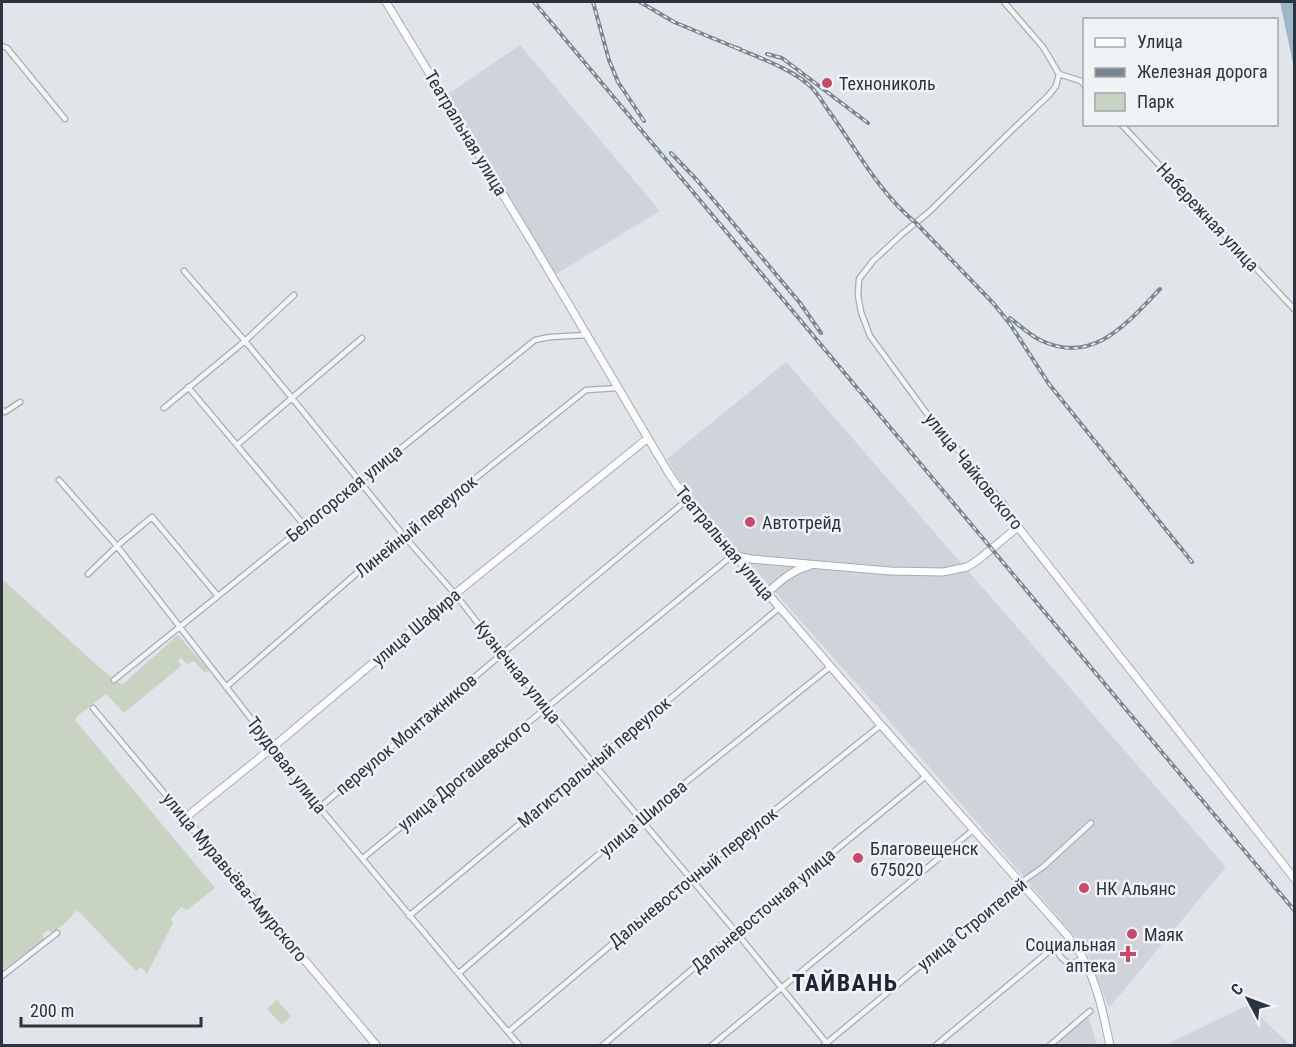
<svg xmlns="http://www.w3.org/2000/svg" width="1296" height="1047" font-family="'Roboto Condensed',sans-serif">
<rect width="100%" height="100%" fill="#e1e5e9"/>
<path fill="#cfd4db" d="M520,45L660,211L556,274L447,95Z
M786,362L1226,867L1109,1008L1086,949L881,711L687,493L667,459Z
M1248,1005L1290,1045H1165Z
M1088,1016L1097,1045H1054Z"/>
<path fill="#c8d3c2" d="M2,579L99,667L122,685L178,635L209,670L205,673L194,661L187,664L181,658L178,661L181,666L124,713L106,694L76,717V721L215,888L187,910L181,907L171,918L173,923L147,974L141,967L136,971L77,910L66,922L52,934L48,930L42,934L45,939L2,970Z
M277,1000L291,1016L282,1025L267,1009Z"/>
<path fill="#9db7c8" d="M1280,2H1294V68Z"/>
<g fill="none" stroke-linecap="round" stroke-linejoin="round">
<defs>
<path id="street" d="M1004,2L1043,47L1059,74
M2,46L7,48L65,119
M1059,74L1081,81L1084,85
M1121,124L1294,309
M184,271L245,341L292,398L404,536L455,594L502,654L593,763L736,932L829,1046
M188,387L304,525
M164,408L245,341L294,295
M2,410L5,412L20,402
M237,445L362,338
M59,480L117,546L273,747L277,756L287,769C365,861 441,954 520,1046
M1018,527L1004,504L925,411L870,336L861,312L858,295L859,279L873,261L902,234L929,212L1011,131L1049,95L1056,86L1059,74
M88,574L117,546L152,517L217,595
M114,680L535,340L550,337L587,335
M226,687L357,573L586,390L618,388
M93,708L185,818
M320,807L502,654L687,500
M363,858L733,555
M409,916L779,608
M459,973L640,819L830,667
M2,976L57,933
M508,1032L690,878L881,725
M602,1046L736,932L926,776
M711,1046L973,830
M823,1046L1020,883L1043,867L1091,823
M935,1046L1053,948L1056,949C1060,956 1063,962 1072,964L1083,958
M1049,1046L1090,1011"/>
<path id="secondary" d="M386,2L533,244L668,472L687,500L881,725L1067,935C1072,943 1079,950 1083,958C1098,985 1104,1017 1110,1046
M733,555L751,559L890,571L943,572L967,567L978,560L1018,527L1294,878
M766,594C779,582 792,570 809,566
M377,1046L185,818L273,747L455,594L648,438"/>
</defs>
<use href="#street" stroke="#a6acb3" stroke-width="7"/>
<use href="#secondary" stroke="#a6acb3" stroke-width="9"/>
<use href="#street" stroke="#f3f5f7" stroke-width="4.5"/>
<use href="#secondary" stroke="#fff" stroke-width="7"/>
<defs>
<path id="rail" d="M534,2L1294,910
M593,2L609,60L618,82L644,121
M640,2L674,22L734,47L740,49
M734,47C757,57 795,70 812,88C818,94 823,103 828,110C856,148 878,192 916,223L994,304L1010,324L1049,384L1192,562
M767,54L782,58L868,123
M671,153L696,179L800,303L821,333
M1010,318C1019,325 1030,335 1040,340C1093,366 1127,323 1160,289"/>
</defs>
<use href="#rail" stroke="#7a8692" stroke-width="4"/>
<use href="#rail" stroke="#f0f3f6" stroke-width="1.5" stroke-dasharray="4.5" stroke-linecap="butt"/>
</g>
<g fill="#ca496b" stroke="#f0f3f6" stroke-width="2">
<circle cx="827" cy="83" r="6"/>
<circle cx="750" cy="522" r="6"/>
<circle cx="858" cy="858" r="6"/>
<circle cx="1084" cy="888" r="6"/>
<circle cx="1132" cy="934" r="6"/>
<path d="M1125 945h6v6h6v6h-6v6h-6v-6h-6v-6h6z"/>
</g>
<g text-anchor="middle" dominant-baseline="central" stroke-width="5" stroke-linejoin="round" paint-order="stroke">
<g font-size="18" fill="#293440" stroke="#f0f3f6" text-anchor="start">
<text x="839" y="83">Технониколь</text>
<text x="762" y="522">Автотрейд</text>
<text x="870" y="848">Благовещенск<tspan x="870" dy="21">675020</tspan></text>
<text x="1096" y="888">НК Альянс</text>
<text x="1144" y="934">Маяк</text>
<text x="1116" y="944" text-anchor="end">Социальная<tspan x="1116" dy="21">аптека</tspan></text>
</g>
<g font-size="18" fill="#293440" stroke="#f0f3f6">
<text transform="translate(466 133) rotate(59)">Театральная улица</text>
<text transform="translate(1208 217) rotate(47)">Набережная улица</text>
<text transform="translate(974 471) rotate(51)">улица Чайковского</text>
<text transform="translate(344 493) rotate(-39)">Белогорская улица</text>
<text transform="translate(416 526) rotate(-39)">Линейный переулок</text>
<text transform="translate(725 543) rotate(50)">Театральная улица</text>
<text transform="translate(416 627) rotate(-40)">улица Шафира</text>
<text transform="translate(518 672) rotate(51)">Кузнечная улица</text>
<text transform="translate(406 734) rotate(-40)">переулок Монтажников</text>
<text transform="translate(594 762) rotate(-40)">Магистральный переулок</text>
<text transform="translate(287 765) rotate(52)">Трудовая улица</text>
<text transform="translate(464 775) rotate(-39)">улица Дрогашевского</text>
<text transform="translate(643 818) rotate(-40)">улица Шилова</text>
<text transform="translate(235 877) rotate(50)">улица Муравьёва-Амурского</text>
<text transform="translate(693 877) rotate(-39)">Дальневосточный переулок</text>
<text transform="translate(763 910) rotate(-40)">Дальневосточная улица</text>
<text transform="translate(972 924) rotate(-39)">улица Строителей</text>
</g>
<g font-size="24" font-weight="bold" letter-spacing="1.5" fill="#1c2531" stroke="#f0f3f6">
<text x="845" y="983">ТАЙВАНЬ</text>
</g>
</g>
<rect width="1296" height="1047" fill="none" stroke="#293440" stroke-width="6"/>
<rect x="1083" y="18" width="195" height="108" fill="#f0f3f6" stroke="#a0a7ad" stroke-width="1.5"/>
<rect x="1095" y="38" width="30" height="9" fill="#ffffff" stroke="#a0a7ad" stroke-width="1.5"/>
<text x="1137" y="48" font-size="18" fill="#293440">Улица</text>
<rect x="1095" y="68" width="30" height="9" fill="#7a8692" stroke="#a0a7ad" stroke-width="1.5"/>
<text x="1137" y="78" font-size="18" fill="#293440">Железная дорога</text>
<rect x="1095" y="93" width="30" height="18" fill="#c8d3c2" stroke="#a0a7ad" stroke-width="1.5"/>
<text x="1137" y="108" font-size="18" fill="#293440">Парк</text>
<g transform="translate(1248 999) rotate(311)" stroke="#f0f3f6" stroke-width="4.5" paint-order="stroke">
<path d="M0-4.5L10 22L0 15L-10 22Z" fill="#293440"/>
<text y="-9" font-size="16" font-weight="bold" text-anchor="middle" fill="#293440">С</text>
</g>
<path d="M21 1017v9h180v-9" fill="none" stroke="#293440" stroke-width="3"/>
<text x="30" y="1017" font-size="18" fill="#293440" stroke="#f0f3f6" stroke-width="4.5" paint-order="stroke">200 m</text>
</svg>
